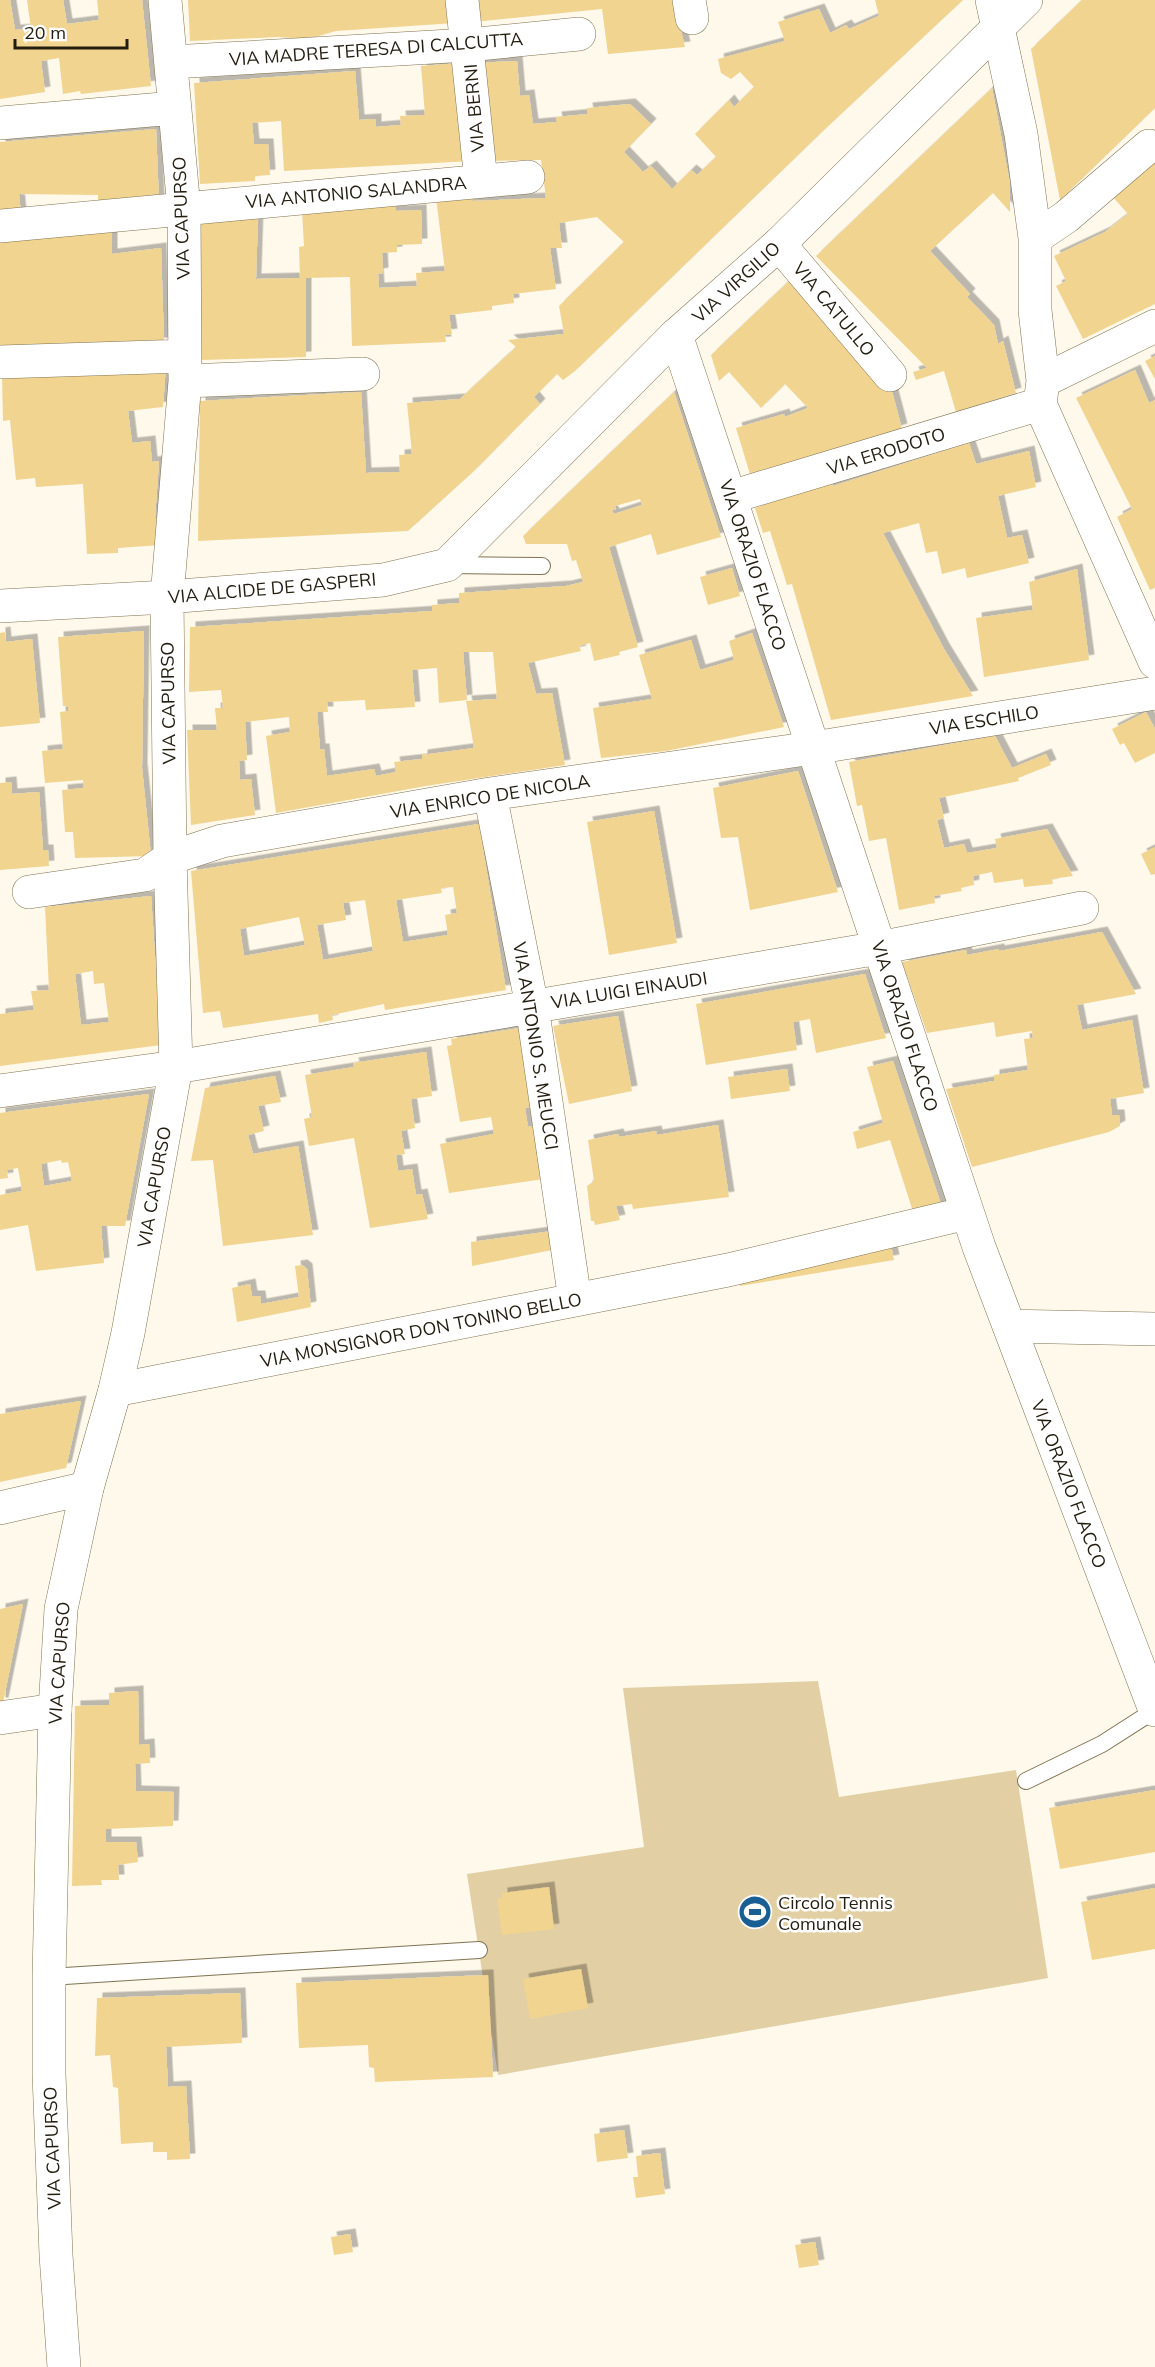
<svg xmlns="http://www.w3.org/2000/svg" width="1155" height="2367" font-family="Mulish,sans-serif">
<defs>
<filter id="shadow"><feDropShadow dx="5.5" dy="-5.5" stdDeviation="0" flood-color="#0004"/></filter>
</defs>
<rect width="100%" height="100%" fill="#fff9eb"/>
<path fill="#e2cfa4" d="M818,1681L839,1797L1016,1770L1048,1978L498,2075L467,1874L644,1847L623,1688Z"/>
<path fill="#f1d490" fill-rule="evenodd" filter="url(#shadow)" d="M0,0H10L15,30L31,29L27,0H63L67,24L99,20L97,0H142L151,86L81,94L80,91L63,94L59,58L41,61L45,92L0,99Z
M188,0H451L455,23L336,31L308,39L278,37L190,41Z
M471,0H673L685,47L608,54L602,9L474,22Z
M875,0H963L824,130L575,371L563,380L557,374L534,397L540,404L474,471L408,531L198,541L200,401L361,392L366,473L400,472L399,455L412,454L407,403L460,399L516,347L508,340L564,334L559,306L624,242L597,217L559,223L562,248H550L556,289L513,294L514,303L492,306V310L449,315L452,334L445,335L446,342L352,346L350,277L306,278V357L201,360V215H258L256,279L300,278L299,247L304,246L302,212L395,205L396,211L421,210L422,244L397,245V252L382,253L383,273L378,274L379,288L417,286L416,273L445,271L436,197L473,195V201L546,198L541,160L489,161L477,63L517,61L520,96L529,95L533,124L557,122L556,117L588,114L587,108L630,104L651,124L624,152L643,172L651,166L672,189L691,170L697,175L716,157L695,134L729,100L734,107L754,87L740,72L731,79L721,73L718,59L785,41L778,22L819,9L830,33L846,25L849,29L879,16Z
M1082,0H1155V108L1060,200L1031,49Z
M461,63L472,161L284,171L281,121L252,123L254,144H268L270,175L255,176V181L200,184L194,83L355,71L359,120L376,119V127L401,125L400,116L425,115L421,66Z
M992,88L1010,184V212L993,193L930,251L970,294L967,297L994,325L998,344L1003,341L1016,393L956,412L944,371L916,380L913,372L927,368L816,256Z
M156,129L159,202L98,206V195L19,194L21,215L0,217V142Z
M1155,152V304L1083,339L1056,286L1066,281L1054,256L1105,232L1128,214L1111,195Z
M112,228V254L161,248L164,343L0,349V239Z
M789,281L889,380L902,429L750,474L736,428L784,414L785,417L808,408L785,384L761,408L729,372L719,381L711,355Z
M1155,356V379L1145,361Z
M166,364L163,407L128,411L132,443L150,441L152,462L159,461L155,518L163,519L161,545L118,548V553L87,554L83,484L36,487L35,478L16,480L10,420L3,421L2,375Z
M1135,370L1149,403L1155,400V588L1150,590L1117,517L1132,509L1076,398Z
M674,392L721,537L657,555L651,534L609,547L638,647L619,652L620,655L594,661L590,643L579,646L581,651L528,663L536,694L552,693L565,765L426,786L276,813L266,736L290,732L289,717L245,722L247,760L239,761L240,780L251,779L255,815L191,825L187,730H217L215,708H223L221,690L189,692L190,627L432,611V605L459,603V593L566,586L583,582L576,560L572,561L567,544H526L523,536ZM640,499L642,505L614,514L612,510L616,509L615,506ZM463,652H493L497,699L466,701L474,748L422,755V759L394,762L396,772L376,776L374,769L327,776L324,749H320L317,712H328L327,702L365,700L366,710L415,707L412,670L437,668L439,703L467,700Z
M969,443L976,464L1029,451L1036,487L998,496L1007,538L1022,535L1029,563L967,578L965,568L942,574L937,551L926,553L919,523L883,533L944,649L973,696L831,720L792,584L787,585L770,531L763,533L755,508L831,481L833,486Z
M732,568L740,596L708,605L700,577Z
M1077,569L1089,660L984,677L976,618L1033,610L1029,582Z
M144,631L142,768L151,856L75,858L73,832H65L62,790L84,788L83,780L45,783L42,751L63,749L60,712L68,711V706H63L58,637Z
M5,632L6,642L32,639L40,723L0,727V633Z
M752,633L784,727L666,751L601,758L593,708L652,699L639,655L691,640L700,670L734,660L729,641Z
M1146,712L1155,729V753L1135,763L1124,743L1120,745L1112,729Z
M995,736L1012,768L1046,754L1051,765L1018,778L1019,781L939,798L944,818L937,820L944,848L964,844L967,853L997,848L995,839L1047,829L1073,876L1052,879L1053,884L1024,887L1023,879L994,883L992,872L973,876L974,885L961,888L962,891L934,896L935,903L899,910L886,838L869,841L862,805L857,806L849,762Z
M798,771L838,892L750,910L738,837L721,838L713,788Z
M11,782L12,794L39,792L43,850H48L49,866L0,870V783Z
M654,811L677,943L609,955L587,822Z
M479,824L506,990L385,1010L384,1004L332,1015L333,1020L319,1023L318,1014L223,1028L220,1011L203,1013L191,871ZM453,887L457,913L445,915L448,935L403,942L396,900L442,893L441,888ZM365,900L373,951L323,960L317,925L346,920L343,903ZM299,917L305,945L244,956L240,929Z
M1155,847V874L1151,875L1141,854Z
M151,896L161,1045L0,1066V1014L34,1010L31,991L49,990L45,907ZM93,971L94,984L104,983L109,1022L81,1025L75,974Z
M1102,932L1136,994L1077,1005L1082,1030L1132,1020L1144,1093L1110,1099L1112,1115H1119L1120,1126L1109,1132L972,1167L946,1089L994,1081V1075L1028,1070L1024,1039L1033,1038L1032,1031L996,1037L994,1022L927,1033L902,962L966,950L967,955L999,949V951Z
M865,974L886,1038L816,1053L810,1019L793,1022L797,1050L706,1065L696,1004Z
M618,1016L632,1091L569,1104L553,1026Z
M520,1028L534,1107L525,1108L528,1127L536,1125L544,1179L449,1193L440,1144L494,1134L491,1117L460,1122L447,1046L452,1045L451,1039Z
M426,1052L432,1096L411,1099L415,1128L401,1131L405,1154L396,1155L398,1171L412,1169L416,1195L422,1194L428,1219L370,1228L354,1138L309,1146L304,1119L312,1117L305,1075L354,1067L353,1063Z
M893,1061L945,1216L917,1224L890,1140L857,1149L853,1132L883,1123L867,1067Z
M787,1069L790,1091L731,1099L728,1077Z
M275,1076L281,1102L258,1106L264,1131L248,1135L253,1154L298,1146L313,1235L223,1246L213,1160L191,1161L205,1088Z
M149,1094L125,1226H101L104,1263L36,1271L28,1225L0,1230V1195L22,1191L18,1168L7,1170L8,1178L0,1179V1113ZM61,1160L62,1163L68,1162L72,1181L44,1186L41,1164Z
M718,1125L729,1197L633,1209L632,1204L616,1206L620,1220L595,1225L594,1221H591L587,1186L594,1181L588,1140L618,1134L619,1137L656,1131L657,1135Z
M552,1231L557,1249L472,1266L471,1242Z
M889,1236L894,1260L740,1286L737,1265Z
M302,1265L307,1269L311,1307L237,1322L232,1288L250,1284L252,1296H260L261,1304L299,1297L295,1266Z
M81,1401L66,1468L0,1482V1414Z
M23,1604L3,1703H0V1609Z
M138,1691L139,1745L149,1744L150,1763L135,1764L136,1791L174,1792L173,1826L106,1829V1842H136L138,1862L118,1865L119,1880H101L102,1885L72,1886L75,1706L109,1705V1693Z
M1155,1790V1852L1060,1869L1049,1808Z
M549,1887L554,1929L502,1935L497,1899L502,1898V1893Z
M1155,1888V1949L1092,1960L1081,1902Z
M581,1969L588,2008L530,2019L523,1979Z
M488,1975L493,2077L375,2082L374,2068L369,2067L368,2045L299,2048L296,1983Z
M240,1993L242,2043L166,2047L168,2087L186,2086L190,2159L167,2160V2152H153V2142L121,2144L118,2088L113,2087L110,2055L95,2056L97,1998Z
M624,2130L628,2158L597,2162L594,2134Z
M660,2153L665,2194L636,2198L633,2177H638L636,2156Z
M350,2234L353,2252L334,2255L331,2237Z
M815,2242L819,2265L799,2268L795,2245Z"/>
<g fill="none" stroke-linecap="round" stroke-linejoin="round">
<defs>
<path id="lane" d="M448,565L542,566
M1026,1781L1102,1744L1155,1710
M49,1977L479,1950"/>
<path id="street" d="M165,0L184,209L185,381L167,597
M462,0L481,181
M689,0L692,18
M992,0L1021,134L1035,238V310L1043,381L1040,404L1155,662
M172,62L468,45L579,34
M0,123L174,108
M0,226L528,177
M1035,238L1066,217L1149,146
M779,244L890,375
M676,335L979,1247L1155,1710
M0,362L185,356
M185,381L363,374
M1043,381L1155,326
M731,497L1040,404
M490,794L532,1006L575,1300
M29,892L145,875L170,858L222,841L490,794L813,748L1155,693
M0,1091L176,1067L879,948L1082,908
M1009,1326L1155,1329
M115,1390L728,1270L967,1213
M0,1508L87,1488
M0,1718L55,1710"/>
<path id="secondary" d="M0,606L167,597L383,580L447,565L676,335L779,244L1026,0
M64,2367L56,2255L49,2074V1977L55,1710L61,1609L87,1488L115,1390L128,1333L176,1067L170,858L167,597"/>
</defs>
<use href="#lane" stroke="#807353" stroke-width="18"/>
<use href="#street" stroke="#807353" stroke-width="34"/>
<use href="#secondary" stroke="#807353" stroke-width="34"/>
<use href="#lane" stroke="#fff" stroke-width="16"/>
<use href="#street" stroke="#fff" stroke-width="33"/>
<use href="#secondary" stroke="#fff" stroke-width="33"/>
</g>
<defs>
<symbol id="stadium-disc" viewBox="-11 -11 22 22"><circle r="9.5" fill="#1a5f94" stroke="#fff"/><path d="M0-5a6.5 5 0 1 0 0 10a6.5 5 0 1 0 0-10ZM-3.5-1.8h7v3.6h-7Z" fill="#fff"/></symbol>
</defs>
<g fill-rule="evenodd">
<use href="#stadium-disc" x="736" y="1893" width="38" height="38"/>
</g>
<g text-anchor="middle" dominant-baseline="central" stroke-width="5" stroke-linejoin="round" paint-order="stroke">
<g font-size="18" fill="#231d10" stroke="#fff">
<text transform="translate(376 49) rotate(-4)">VIA MADRE TERESA DI CALCUTTA</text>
<text transform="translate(474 108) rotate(-95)">VIA BERNI</text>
<text transform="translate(356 192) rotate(-5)">VIA ANTONIO SALANDRA</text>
<text transform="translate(181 218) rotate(-92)">VIA CAPURSO</text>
<text transform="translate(736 282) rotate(-42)">VIA VIRGILIO</text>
<text transform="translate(834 309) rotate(50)">VIA CATULLO</text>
<text transform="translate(886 451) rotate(-17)">VIA ERODOTO</text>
<text transform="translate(753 565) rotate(72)">VIA ORAZIO FLACCO</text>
<text transform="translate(272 588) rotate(-5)">VIA ALCIDE DE GASPERI</text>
<text transform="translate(168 703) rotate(-91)">VIA CAPURSO</text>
<text transform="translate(984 720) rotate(-9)">VIA ESCHILO</text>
<text transform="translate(490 796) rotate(-9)">VIA ENRICO DE NICOLA</text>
<text transform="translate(629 990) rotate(-9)">VIA LUIGI EINAUDI</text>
<text transform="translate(905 1026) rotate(72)">VIA ORAZIO FLACCO</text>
<text transform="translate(536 1046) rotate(81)">VIA ANTONIO S. MEUCCI</text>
<text transform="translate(154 1187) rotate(-80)">VIA CAPURSO</text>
<text transform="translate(421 1330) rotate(-11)">VIA MONSIGNOR DON TONINO BELLO</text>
<text transform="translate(1069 1484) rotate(69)">VIA ORAZIO FLACCO</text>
<text transform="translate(59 1663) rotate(-86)">VIA CAPURSO</text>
<text transform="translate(52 2148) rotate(-92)">VIA CAPURSO</text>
</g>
<g font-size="18" fill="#231d10" stroke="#fff" text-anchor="start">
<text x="778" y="1902">Circolo Tennis<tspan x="778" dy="21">Comunale</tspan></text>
</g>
</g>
<path d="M15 39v9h112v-9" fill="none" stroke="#231d10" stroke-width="3"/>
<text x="24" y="39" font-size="18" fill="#231d10" stroke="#ffffff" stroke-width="4.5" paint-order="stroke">20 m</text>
</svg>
